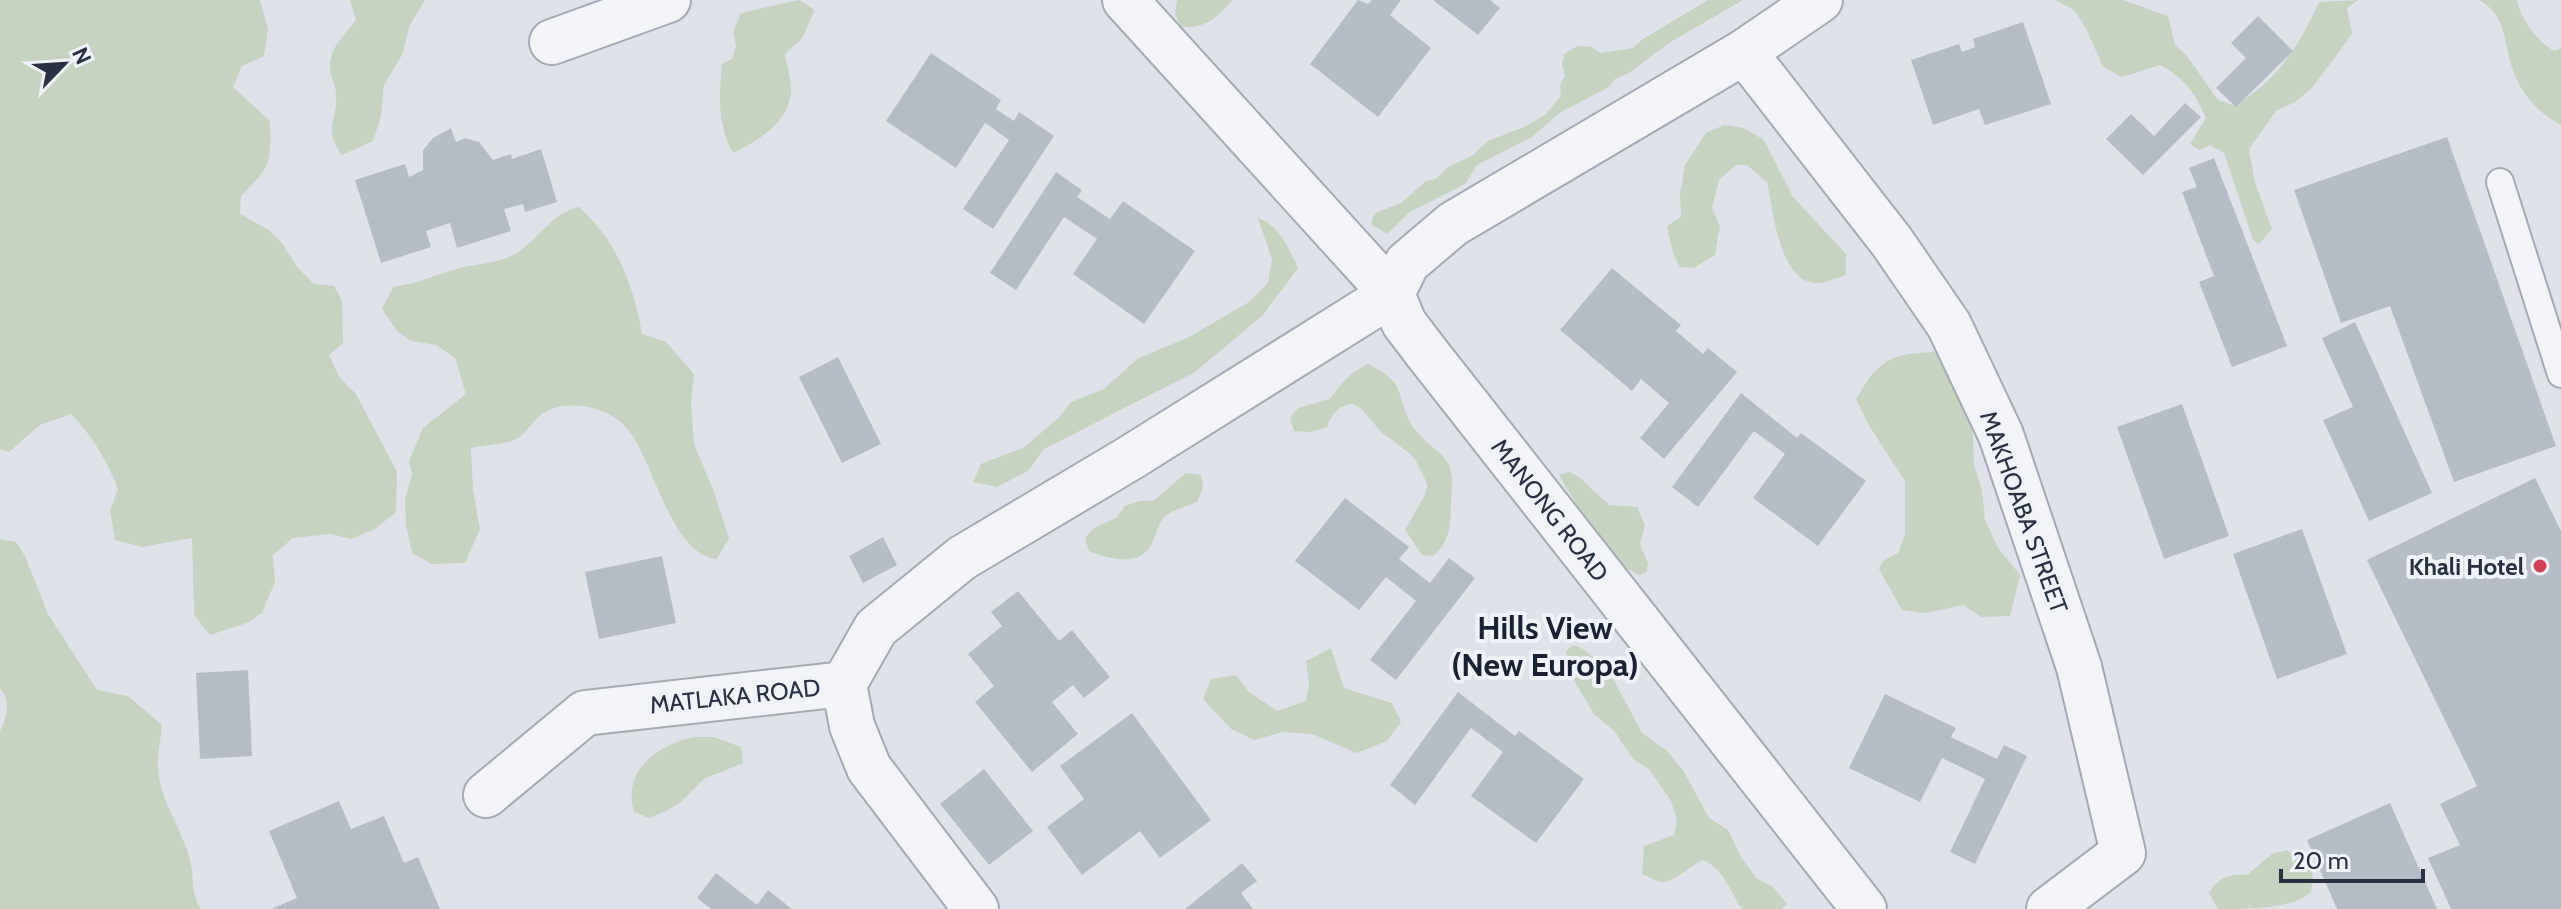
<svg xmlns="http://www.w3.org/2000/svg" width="2561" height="909" font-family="Cabin,sans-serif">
<rect width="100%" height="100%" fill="#dfe3e9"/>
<path fill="#c5d3c0" d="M0,0H260L268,29L264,56L242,66L233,87L270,121C271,163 272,165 241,196L240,214L269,230L282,243L297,267L314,284L334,286L342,300L343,343L329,355L340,378L356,394L397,472L396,512L375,529L351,539L330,534L293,538L273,555L275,582L262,613L247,623L210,635L194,615L192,538L142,547L115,540L110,510L118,489C106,459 93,437 71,414L40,425L9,452L0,449Z
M350,0H425L410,25L402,55L384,85L381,116L373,141L342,155C322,128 338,121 336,94C336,81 326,74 331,57C334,44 348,31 356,20Z
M799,0L815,10L802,38L785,54C787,65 791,79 791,91C789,123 758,141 733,153C717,124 719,96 722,64L732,59L736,46L733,31L741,13Z
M1177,0H1232C1217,18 1205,29 1181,27L1175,14Z
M1708,0H1743L1669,43L1629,73L1615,79L1609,87L1559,113L1532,137L1477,165L1465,184L1410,212L1387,234L1371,224L1375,213L1401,203L1426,181L1437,178L1448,167L1472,156L1488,141L1524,127L1545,115L1561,96L1560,85L1565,76L1562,64L1564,54L1577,46L1591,47L1601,53L1633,48L1643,39Z
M2055,0H2123L2168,16L2175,45L2187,56L2218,100L2233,105C2276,85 2301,42 2319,2L2358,0L2347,8L2352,34L2312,88L2295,102L2276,111L2249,149L2255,183L2272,229L2259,244L2253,240L2224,153L2210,145L2199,150L2190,144L2206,118C2195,93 2185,78 2160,65L2122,77L2103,67L2087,30L2074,10Z
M2479,0H2517C2520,19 2538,42 2554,51L2561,48V125C2539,113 2521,95 2513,70C2503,43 2508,16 2479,0Z
M1724,125L1744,128L1764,140L1793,197L1846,254V275C1837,278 1825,283 1816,283C1779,282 1773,208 1767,182L1747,165H1736L1719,180L1712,208L1720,226L1715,255L1694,268L1680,267L1673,253L1667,226L1681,217L1680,193L1685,165L1706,133Z
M579,207C617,241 634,286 642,334L666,342L694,374L691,402L694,444L714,492L729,538L717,559C671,555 654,462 629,431C614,411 587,403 563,406C531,411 532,433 514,440C501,445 484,445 471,448L473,490L480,529L465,563L432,564L412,553L406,524L405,500L412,474L409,461L423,428L466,394L455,358L436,345L411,341L397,331L382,309L393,287C417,284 437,274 460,268C481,263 501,264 520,251C541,236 552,213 579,207Z
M1258,218C1280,226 1288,247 1298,268L1263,315L1195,372L1044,449L1028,471L997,487L973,482L981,464L1025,447L1059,417L1071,402L1104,389L1137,359L1189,337L1249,302L1268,283L1272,259Z
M1935,352L1956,382L1973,434L1974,464L1982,490L1985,520L1998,548L2020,575L2010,616L1982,617L1963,605L1926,613L1902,610L1879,569L1883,561L1898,553L1905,535V481L1868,424L1856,399C1880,359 1889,354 1935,352Z
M1368,364C1378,369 1392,376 1397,387C1403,400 1404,414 1413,427C1422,441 1440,450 1448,463C1454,475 1452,487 1451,500C1450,522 1452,540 1433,556L1422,555L1405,530L1425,495L1427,486L1425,479L1416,461L1409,453L1380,431L1362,409L1352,404C1337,407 1332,413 1327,427L1311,432L1294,431L1290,418L1298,408L1330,399C1341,384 1350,372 1368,364Z
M1569,472L1579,477L1609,505L1637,507L1645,525L1640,544L1648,563L1647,572L1640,575C1608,565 1576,503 1559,475Z
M1186,473L1201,475L1203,488L1197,502C1188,506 1175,509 1167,515C1158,522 1157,533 1152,543C1140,568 1109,559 1089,551L1085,538L1094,528L1116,518L1125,506L1140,501H1153Z
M0,539L16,542L25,556L48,614L97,690L128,696L162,725C161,739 157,754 158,768C160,799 180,826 189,856C195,874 190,893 201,909H0V731C7,718 11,700 0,688Z
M1574,645L1585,650L1610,673L1642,733L1667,751L1684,772L1709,818L1728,830L1741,857L1756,878L1773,887L1787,904L1781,909H1742C1729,890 1725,870 1703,860C1690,865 1676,882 1661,882C1656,881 1647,876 1642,874L1644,846L1674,835L1677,820L1671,801L1649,769L1634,760L1615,732L1594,714L1573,679L1566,651Z
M1331,648L1344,688L1392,703L1401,722L1387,741L1357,753L1312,734L1283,732L1254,740L1231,729L1203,699L1211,679L1236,675L1249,692L1277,711L1306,701L1309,684L1306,661Z
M694,737H714L741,747L743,763L704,779L682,801L668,810L649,818L634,812C622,770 657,745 694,737Z
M2287,850L2313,871C2312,877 2313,886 2311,891C2299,909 2243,909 2218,909L2209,893C2217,878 2231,873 2247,875L2272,854Z"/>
<path fill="#b6bcc6" d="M1358,0L1368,4L1372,0H1401L1390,15L1431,48L1378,117L1310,64Z
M1433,0H1490L1500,8L1478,35Z
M2258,16L2293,51L2236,107L2216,88L2246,58L2231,43Z
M2023,22L2051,104L1985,125L1979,109L1933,125L1911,60L1959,44L1962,52L1975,47L1973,39Z
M931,53L1001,100L996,109L1014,121L1019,112L1054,136L993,229L963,209L1009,140L985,123L956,168L886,121Z
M2185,103L2201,117L2143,175L2106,139L2131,114L2154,136Z
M451,128L456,142L465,138L479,142L493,160L511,154L512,159L541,149L557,202L525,212L523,204L504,209L511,231L457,248L450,223L426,231L431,247L381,263L355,180L405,164L409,177L423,170V150L433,138Z
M2447,137L2556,446L2454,482L2390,306L2341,323L2294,190Z
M2214,158L2287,346L2232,367L2199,282L2214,276L2182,192L2197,187L2189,168Z
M1056,172L1082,190L1077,197L1110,219L1123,201L1195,251L1144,324L1073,274L1097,239L1064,217L1016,290L990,273Z
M1612,268L1681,325L1676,331L1703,354L1708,348L1737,372L1664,459L1640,438L1669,403L1641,379L1632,391L1560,330Z
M2355,322L2432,493L2369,521L2323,420L2353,407L2322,338Z
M838,357L881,444L842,463L799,377Z
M1741,393L1797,438L1801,433L1866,481L1818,546L1753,498L1785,454L1754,431L1698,507L1672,487Z
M2182,404L2229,536L2164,559L2117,427Z
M2535,478L2561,531V909H2451L2428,858L2460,845L2440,804L2477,786L2367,560Z
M1345,498L1409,547L1399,559L1430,583L1449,558L1475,578L1396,680L1370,660L1416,601L1386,577L1359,610L1295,561Z
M2302,529L2347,654L2277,679L2233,554Z
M883,537L897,565L863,583L849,556Z
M662,556L676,623L599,639L585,572Z
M1018,591L1059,641L1072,630L1110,677L1084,698L1073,685L1052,702L1078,734L1032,772L975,702L994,686L968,654L1002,626L991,612Z
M248,670L252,756L200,759L196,673Z
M1458,692L1515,736L1519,731L1584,779L1536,843L1471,796L1503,752L1471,728L1415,805L1390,785Z
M1885,694L1956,728L1951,737L1997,759L2004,745L2027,756L1975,864L1950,852L1985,779L1942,758L1920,802L1849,768Z
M1132,713L1211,820L1160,858L1140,831L1082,875L1047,827L1084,799L1060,766Z
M984,769L1033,831L989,865L940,804Z
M339,801L351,829L384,816L404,863L418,857L440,909H271L297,898L269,831Z
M2390,803L2437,909H2337L2307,840Z
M1242,863L1257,881L1241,893L1253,909H1185Z
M716,873L757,905L768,890L792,909H711L697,898Z"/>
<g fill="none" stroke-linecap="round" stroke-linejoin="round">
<defs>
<path id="service" d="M2500,182L2561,374"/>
<path id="minor" d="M1125,0L1392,294L1404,323L1426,352L1864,909
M552,42L668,0
M1744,52L1892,242L1949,325L2001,435L2079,667L2123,853L2049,909
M844,684L876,628L962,558L1130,458L1392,294L1407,263L1453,224L1744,52L1820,0
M844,684L852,726L869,768L976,909
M486,795L585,713L844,684"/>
</defs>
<use href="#service" stroke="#a4aab3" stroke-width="30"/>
<use href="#minor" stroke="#a4aab3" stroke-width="48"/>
<use href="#service" stroke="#f2f4f7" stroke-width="26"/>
<use href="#minor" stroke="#f2f4f7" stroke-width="44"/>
</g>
<circle fill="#d34053" stroke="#eff2f7" stroke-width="3" cx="2540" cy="566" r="8"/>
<g text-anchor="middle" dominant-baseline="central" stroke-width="8" stroke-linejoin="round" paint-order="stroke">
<g font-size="24" fill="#283041" stroke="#eff2f7">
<text transform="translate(1550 510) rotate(52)">MANONG ROAD</text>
<text transform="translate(2024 512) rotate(70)">MAKHOABA STREET</text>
<text transform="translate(735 696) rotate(-6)">MATLAKA ROAD</text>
</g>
<g font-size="24" font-weight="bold" fill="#283041" stroke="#eff2f7" text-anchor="end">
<text x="2524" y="566">Khali Hotel</text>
</g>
<g font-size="32" font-weight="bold" fill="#1a2132" stroke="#eff2f7">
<text x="1545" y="627">Hills View<tspan x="1545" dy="37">(New Europa)</tspan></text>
</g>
</g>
<g transform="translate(64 64) rotate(65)" stroke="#eff2f7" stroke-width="6" paint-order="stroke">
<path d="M0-6L14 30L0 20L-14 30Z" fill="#283041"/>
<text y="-12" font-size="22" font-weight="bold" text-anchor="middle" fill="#283041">N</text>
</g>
<path d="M2281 869v12h142v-12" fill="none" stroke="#283041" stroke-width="4"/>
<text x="2293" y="869" font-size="24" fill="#283041" stroke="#eff2f7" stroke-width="6" paint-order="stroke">20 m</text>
</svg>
